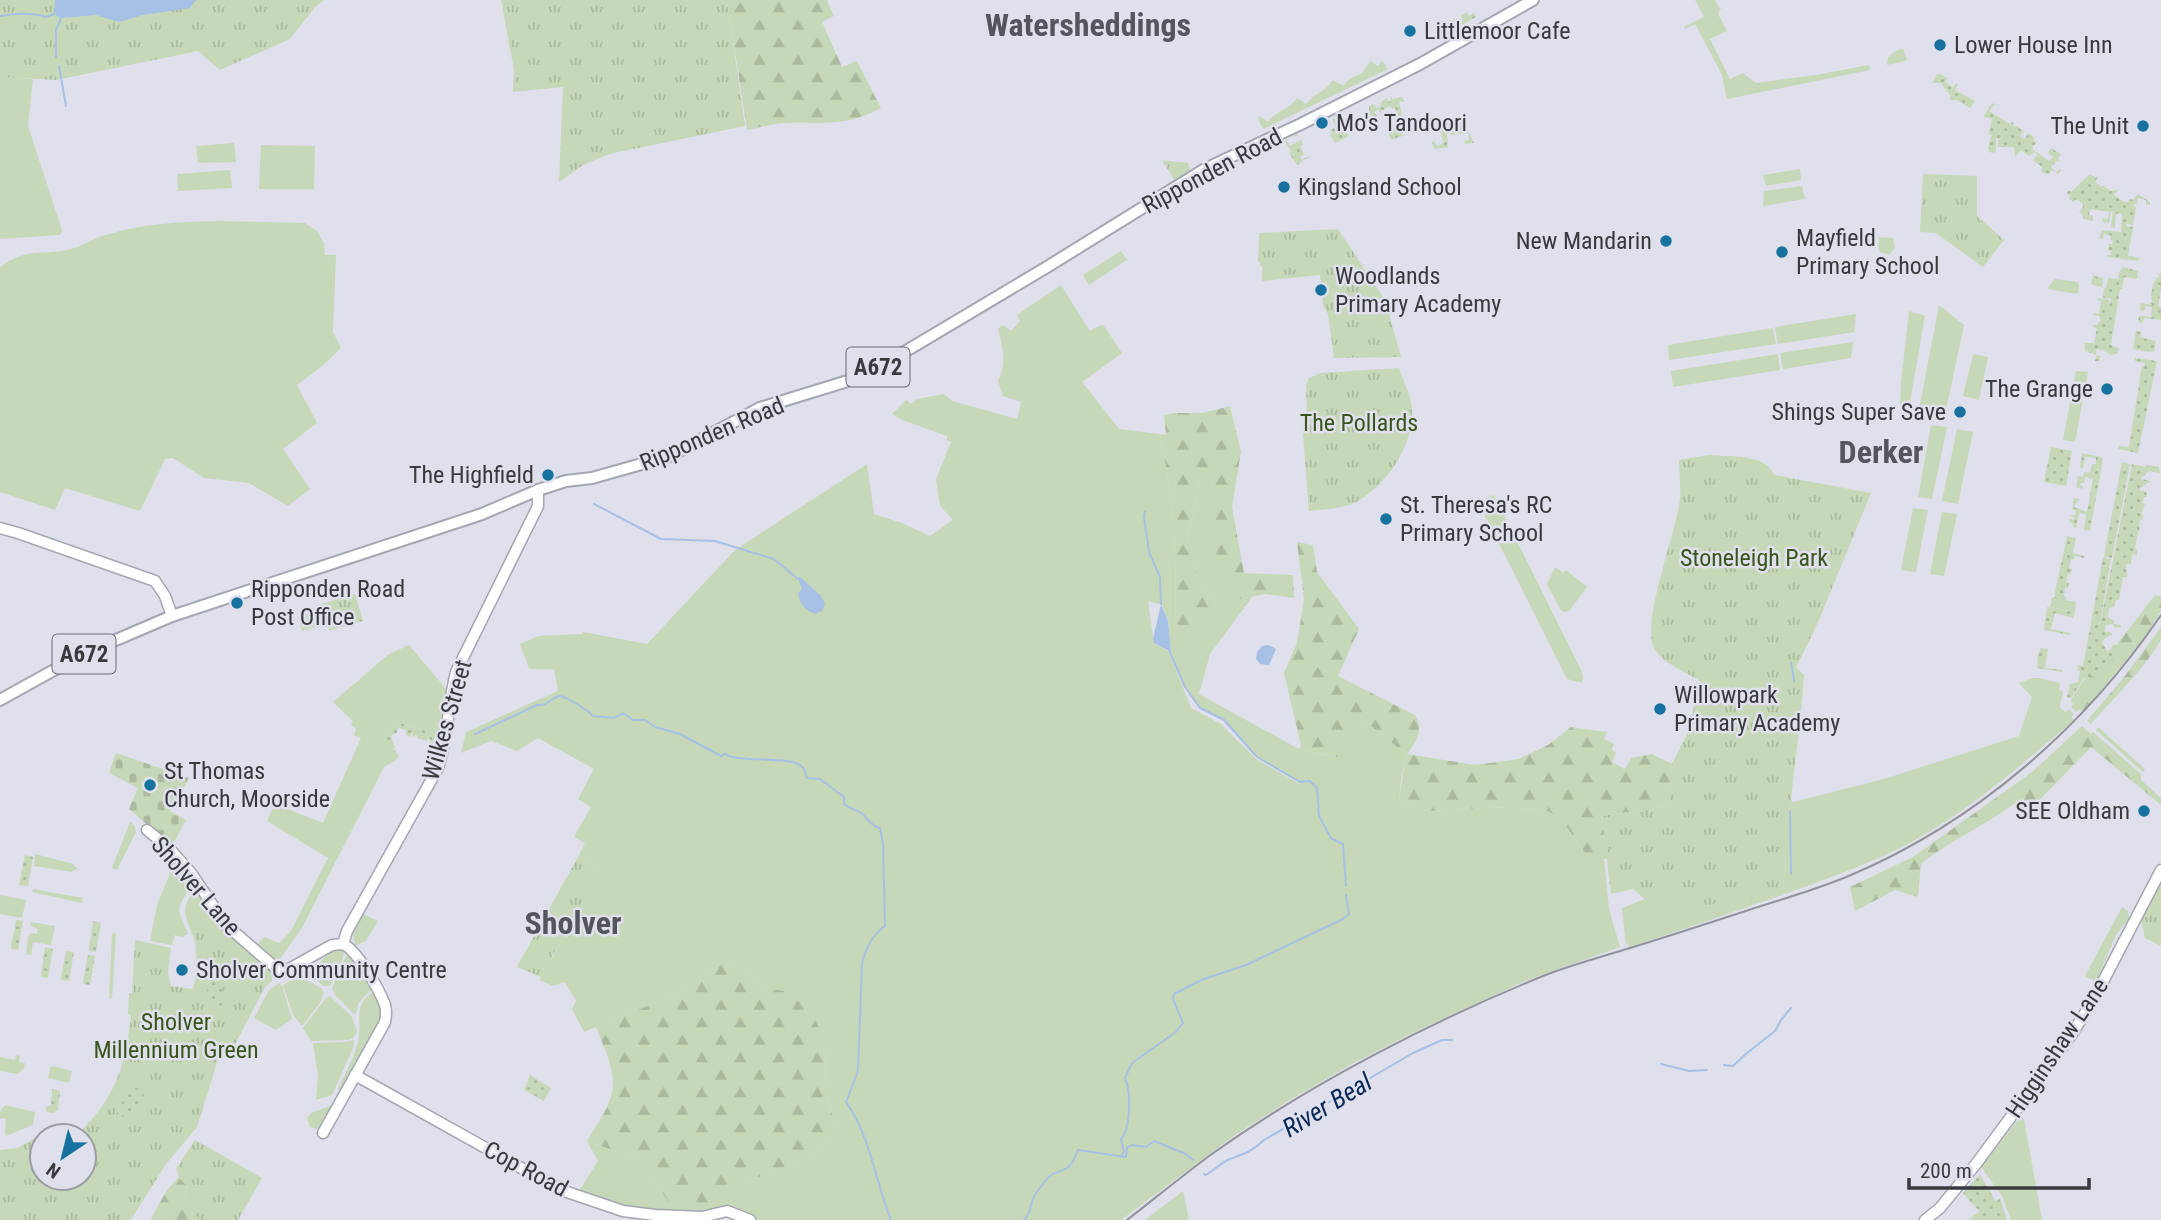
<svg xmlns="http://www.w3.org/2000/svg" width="2161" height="1220" font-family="'Roboto Condensed',sans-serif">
<defs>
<pattern id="forest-firs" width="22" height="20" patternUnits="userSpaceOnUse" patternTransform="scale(1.75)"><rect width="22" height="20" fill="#c6d8b7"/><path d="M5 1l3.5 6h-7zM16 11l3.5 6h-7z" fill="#abba9e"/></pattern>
<pattern id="cemetery-stones" width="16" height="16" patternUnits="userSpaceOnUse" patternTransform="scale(1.75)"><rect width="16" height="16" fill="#c6d8b7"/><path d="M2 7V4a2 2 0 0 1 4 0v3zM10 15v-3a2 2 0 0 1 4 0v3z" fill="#abba9e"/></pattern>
<pattern id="park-tufts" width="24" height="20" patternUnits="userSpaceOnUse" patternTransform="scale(1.75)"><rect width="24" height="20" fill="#c6d8b7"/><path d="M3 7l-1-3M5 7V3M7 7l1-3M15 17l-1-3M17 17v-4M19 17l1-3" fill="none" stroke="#abba9e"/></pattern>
<pattern id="garden-dots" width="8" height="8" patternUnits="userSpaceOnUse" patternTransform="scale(1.75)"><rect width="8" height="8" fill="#c6d8b7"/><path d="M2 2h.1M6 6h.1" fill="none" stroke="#abba9e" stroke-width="1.8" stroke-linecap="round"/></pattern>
</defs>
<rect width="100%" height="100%" fill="#dfe0ec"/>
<path fill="#c6d8b7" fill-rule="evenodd" d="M1695,0H1715L1719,8H1721L1718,14L1727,31L1710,39L1730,79L1743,73L1756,83L1816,75L1869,65L1870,70L1727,99L1722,75L1695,24L1685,29L1684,27L1704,17Z
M1903,49L1907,59L1905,61L1887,65L1888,58C1893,52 1896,50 1903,49Z
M1371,61L1378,66L1382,61L1388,69L1263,129L1258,119L1259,116L1268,122C1276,110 1287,112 1297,98L1306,104C1316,92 1323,94 1333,80L1343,86L1348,80L1362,73Z
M0,77L33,79L28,126L62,230L60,235L0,239Z
M234,143L236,162L198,163L196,146Z
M261,145L315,146L314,189H259Z
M1800,169L1801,180L1766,186L1763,175Z
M230,170L232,188L178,191L177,174Z
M1802,186L1805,199L1763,206L1764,191Z
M218,221L305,223L317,231L324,243L325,255H336L333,332L341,348L322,366L297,385L317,423L283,449L310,489L288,506L249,483L204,478L173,458L165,459L140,511L65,488L55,510L0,492V267C29,246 41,257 71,249C83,246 94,238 106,235C143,223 180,222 218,221Z
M1879,237L1893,238L1895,248L1889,255L1880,252L1878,246Z
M1121,251L1127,260L1089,285L1083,275Z
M2055,279L2078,282L2079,285L2078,294L2047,289Z
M1061,285L1090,331L1101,325L1104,326L1122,353L1082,382L1119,429L1159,434C1175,497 1177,564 1175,629L1221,612L1199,578L1187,537L1195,507L1200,478L1207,475L1213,482V511L1239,599L1253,596L1210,654L1199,694L1299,749L1336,757L1366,722L1406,754L1401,779L1399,800L1429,811L1506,807L1548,811L1562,820L1589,859H1604L1609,909L1620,947L1527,980L1408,1035L1350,1065L1288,1101L1235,1135L1121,1220H754L726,1208L748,1181L816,1156L836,1129L827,1095L826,1041L785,991L759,987L746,971L724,961L676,994L584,1032L572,1009L576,1001L565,982L553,986L539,980L549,970L548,966L558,947L564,937L570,933L588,902V883L596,865L579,855L585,843L574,837L591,807L578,799L594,769L538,738L517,751L491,741L461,753L466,732L558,691L554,669H529L520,644L539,636L582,634L583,632L647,644L735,550L867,464L874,514L902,523L930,536L953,520L940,506L936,479L951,442L947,440V436L902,420L892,414L906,400L911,404L917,399L944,394L952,401L1017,419L1021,402L1003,396L998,381C1007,363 1003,348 998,329L1003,325L1011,331L1020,321L1017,315ZM1148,601L1162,605L1168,620L1171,652L1185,687L1200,708L1224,720L1256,757L1300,782V784L1256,759L1221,724L1191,708L1169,652L1154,643Z
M1939,305L1964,325L1945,415L1919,410Z
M1909,311L1925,316L1909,408L1900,406L1901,382Z
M1856,314L1854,332L1778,344L1775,327Z
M1773,328L1776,344L1669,360L1668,345Z
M1853,342L1851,358L1783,369L1780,353Z
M1778,354L1780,370L1673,387L1671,371Z
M1973,354L1988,357L1979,400L1963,396Z
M2076,371L2088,372L2075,442L2063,440Z
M1931,425L1947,427L1932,499L1918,497Z
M1957,429L1973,432L1958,504L1942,501Z
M1494,495L1581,670L1583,677L1582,683L1567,679L1485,516L1486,498Z
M1913,508L1928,510L1916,572L1901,570Z
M1942,512L1957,514L1944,576L1930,574Z
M1555,567L1564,573L1566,570L1587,587L1569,611L1564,612L1560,609L1547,584Z
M2052,598L2076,602L2075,612L2050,607Z
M409,645L447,690L442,731L436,758L433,759L438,734L394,721L387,739L399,756L395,761L384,767L302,928L278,962L257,945L264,937L279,943L291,931L328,858L267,821L275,804L323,823L361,738L354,735L356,729L351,725L353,721L333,702L389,654Z
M2032,678H2039L2060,683L2059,690L2063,691L2060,707L2065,712L2069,709L2074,714L2071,717L2074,720C2026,761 1977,804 1922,836C1879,861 1832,877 1785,894C1733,912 1682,930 1629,947L1628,943L1626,945L1622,908L1645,899L1676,893L1786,894L1785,823L1793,802L1884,779L2019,736L2032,697L2019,683Z
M2098,727L2145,769L2143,772L2096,730Z
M2093,732L2141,774V780L2091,734Z
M130,822L135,826L136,832L117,870L112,868Z
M35,854L74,864V866L78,868L72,872L34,866Z
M175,861L192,886C175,909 177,908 188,934L182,937L175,935L172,945L150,941L157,905Z
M33,889L83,898L82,903L32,892Z
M195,891L218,924L229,934L197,949C192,923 174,913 195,891Z
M0,895L26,900L22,918L0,914Z
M2122,907L2128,911L2129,918L2116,935L2096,982L2085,976Z
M363,914L378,921L366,941L355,946L353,934Z
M30,922L55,926L51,945L33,942L31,955L26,954L28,937L31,933L37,934L38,929L31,926Z
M112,933L116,934L112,999L109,997Z
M340,949L345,950L340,967L330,986H323L313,977C315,966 327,951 340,949Z
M350,952L372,989L359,1002L355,1015L335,995L332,988L346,956Z
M299,976L321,988L324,993L320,1003L302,1026L293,1015L283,985Z
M279,983L282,986L292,1019L276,1030L254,1018L269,990Z
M374,991L381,1007L382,1018L341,1093L338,1089C345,1074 354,1058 358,1042C363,1020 351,1007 374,991Z
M330,996L352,1017L357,1032L353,1038L348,1040L311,1041L303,1028L326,998Z
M354,1040V1046L332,1095L316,1100L318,1076L313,1043L345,1042Z
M16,1055L20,1056L19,1062L25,1063L24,1068L18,1074L0,1071V1057L15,1060Z
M51,1066L72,1071L69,1083L48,1078Z
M5,1105L35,1112L33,1125L6,1136L5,1131L6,1119L0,1118V1112Z
M332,1105L333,1107L321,1128L316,1129L310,1127L307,1118L311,1113Z
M2021,1116L2024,1119L2042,1220H2011L2002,1196L1981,1167Z
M587,1141L637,1159L677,1213L625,1210L577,1194L598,1161Z
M1183,1191L1189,1220H1145Z"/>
<path fill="url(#forest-firs)" d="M727,0H827L834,16L822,22L842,67L857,61L881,108C847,127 823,122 785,123C773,123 760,128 747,130Z
M1230,406L1241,452L1232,507L1244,573L1293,575L1294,598L1265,594L1239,599L1224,580L1211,543L1213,482L1207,476L1200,478L1195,507L1187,537L1199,578L1221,612L1214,623L1175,629C1177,564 1175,497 1159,434L1166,435L1164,415L1173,413H1203Z
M1297,542L1313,545L1317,572L1359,629L1338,676L1415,715C1424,729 1416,743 1407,754L1475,765L1519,759L1548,745L1571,727L1607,732L1604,739L1614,744L1612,750L1616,753L1612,762L1625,769L1631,758L1652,754L1672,764L1668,806L1602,816L1607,859H1589L1562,820L1548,811L1506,807L1429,811L1399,800L1406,754L1366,722L1337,757L1299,749L1301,745L1284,673L1297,643L1304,599Z
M2155,595L2161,597V611L2143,640L2083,712L2080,709L2076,712L2071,707L2073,704L2070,701L2085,678L2116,655L2112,651Z
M2161,627C2161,631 2161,634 2161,638C2156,656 2105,708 2091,724L2087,721L2121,681Z
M2082,726L2161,798V805L2091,747L2026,814L2015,803C1985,826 1950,840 1921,864L1918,897L1895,890L1855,911L1850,887L1913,857L2032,772Z
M724,961L746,971L759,987L785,991L810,1010L826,1041L827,1095L836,1129L816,1156L748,1181L726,1208L703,1213H677L637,1159L587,1141C594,1128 604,1116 609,1102C620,1077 605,1051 596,1027L676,994Z
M179,1177L187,1186L183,1203L200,1220H150L167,1190Z"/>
<path fill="url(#cemetery-stones)" d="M116,753L189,778L170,811L186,820L172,846L129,809L138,788L109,773Z"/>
<path fill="url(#park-tufts)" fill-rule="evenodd" d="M0,0H324L315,7L290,39L220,70L198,51L56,80L0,77Z
M501,0H727L745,126L609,154L583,165L559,182L563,87L513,92L514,70Z
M1162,160L1188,163L1190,169L1175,181Z
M1925,174L1977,176V216L2004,240L1983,267L1936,233L1920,232L1923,175Z
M1338,229L1385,300L1401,357L1334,358L1328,314L1323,305L1320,275L1262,281V267L1258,261L1259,233Z
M1399,368C1403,381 1412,397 1412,410C1414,445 1387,484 1358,501C1344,509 1325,509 1309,511L1302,423L1307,419L1306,385L1309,378L1321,373Z
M1709,455C1728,457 1766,453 1774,475L1871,493L1819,620L1796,668L1804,674C1802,716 1795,758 1791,800L1793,802L1785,823L1786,893L1688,908L1676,893L1645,899L1633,889L1611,894L1602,816L1668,806L1672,764L1688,732L1700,681C1686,672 1664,664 1655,650C1639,625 1677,532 1680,498C1681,486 1679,472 1679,460Z
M355,594L363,621L329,631L327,624L302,631L298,617L323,610L321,604Z
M579,855L596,865L588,883L591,893L588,902L591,906L583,917L578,918C569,935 550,950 549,970L552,973L557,972L559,976L553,982L517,967Z
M2161,882V946L2145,938L2141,921Z
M218,924L272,970V981L265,987L231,1052L220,1053L197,1127L166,1164L134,1215L130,1220H0V1150L17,1148L63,1123L76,1136C116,1097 125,1069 131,1015L128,1014L129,993H132L135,940L171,948L168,973L171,986L193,989L197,969L195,934ZM42,1136H84V1178H42Z
M195,1140L262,1178L238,1220H200L183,1203L187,1186L179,1177L176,1169Z"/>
<path fill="url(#garden-dots)" d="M1477,11L1474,14L1476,17L1453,30L1449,31L1447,29V32L1443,31L1442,35L1438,28L1457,18L1460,23L1463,21L1461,16L1467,12L1469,16Z
M1940,74L1947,78L1945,82L1953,88L1956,83L1958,85L1955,90L1975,101L1970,108L1957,100H1950V95L1941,83H1933L1936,75Z
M1391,96L1392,99L1402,97L1404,101L1399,102L1404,125L1400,126L1403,135L1411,133L1391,140L1387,129L1400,124L1395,108L1392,109L1390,106L1381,111V114L1378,109L1374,112L1377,116L1369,117V106L1373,104L1377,108L1381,106L1380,102L1382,105V101L1387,98L1389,102L1391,101L1390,97Z
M1992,103L1999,106L1994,105L1989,111L2010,124L2012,122L2014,124L2013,126H2016L2024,131L2020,136L2025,139L2028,133L2035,138L2033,142L2037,141L2032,149L2049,161L2053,157L2048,153L2051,148L2061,154L2058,158L2060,162L2057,161L2051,167L2057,172L2060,169L2061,170L2058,174L2052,170L2049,174L2043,173L2041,170L2042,167L2033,160L2038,155L2034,152L2029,156L2021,150L2015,157L2014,147H1998V140L2004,138L1996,139V151L1994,153L1989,152L1988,147L1992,135L1989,133L1992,119L1984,117V115Z
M1437,116L1444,125L1461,116L1474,143L1465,144L1464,141L1469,140L1468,133L1451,135L1450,133L1447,134L1448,147L1434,149L1432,142L1435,141L1437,146L1444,143L1436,119L1429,121L1430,127L1427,128L1425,122Z
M1334,118L1338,125L1342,124L1343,126L1350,123L1351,126L1355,123L1356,128L1347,132L1349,136L1335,143L1330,135L1332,133L1330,130L1334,128L1336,131L1338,130L1332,119Z
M1297,133L1302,141L1303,145L1300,147L1304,154L1300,157L1302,160L1312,155L1297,165L1289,153L1291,152L1285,141L1287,140L1290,146L1301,140L1298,135L1294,137V135Z
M2090,174L2096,178L2099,175L2095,182L2102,187L2103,186L2111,191L2119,189L2114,195L2126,203L2130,199L2133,200L2138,194L2150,202V205H2146V200L2138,198L2137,204H2134V207H2136L2133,225L2127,224V220L2126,226L2133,227L2128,256L2140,258L2138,261L2107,257V255H2111V251L2108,250L2109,244H2112L2113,241L2110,240L2111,236L2104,234L2103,239L2099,238L2102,230L2121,232L2122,214L2118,213L2116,215L2115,228L2111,227L2113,211H2111L2109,223L2102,222L2103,218L2108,219L2109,212L2090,209L2089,215L2093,216V221L2083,219V215L2079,212L2083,207V204L2076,199L2073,202L2069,198L2070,196L2067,193L2069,190L2071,192Z
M2123,267L2138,271L2137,279L2124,277L2122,289H2120L2111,345L2120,349L2116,354L2110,355L2106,351L2097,349L2096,355L2100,356V361H2095L2096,355L2085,351V343H2094L2097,328L2093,327V325H2098L2099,321H2101L2099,316L2093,315V313L2099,314L2101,301L2097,300L2098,298L2109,300V307L2111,299L2103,298L2104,288L2091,284L2094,271V276L2103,278L2102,287L2106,288L2108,278L2118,279L2119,272Z
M2155,273L2161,274V290L2158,306L2161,307V320L2144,318L2142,323L2138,322L2139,316L2152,317L2151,314L2152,307L2146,306L2144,311L2140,310L2141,303L2152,305L2150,303L2152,301L2151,297H2153L2151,295L2154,281L2157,280L2154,277L2158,278L2159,275Z
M2136,331L2141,332L2140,337L2156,341L2154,351L2149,352L2133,349Z
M2135,358L2157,361L2138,453L2118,449L2119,446L2129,447L2142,366H2145V363L2135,361Z
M2051,447L2072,451L2066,486L2044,482Z
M2082,453L2101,457L2103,459L2090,531L2084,530L2086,514L2079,513L2076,528L2073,527V523L2069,522L2070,519L2074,520L2075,518L2070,516L2071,515H2075L2076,511L2072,509L2074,498L2080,499L2075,504L2074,507L2087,512L2093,479L2085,477L2084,483H2080L2083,489L2076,487L2078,476L2083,477L2084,472L2090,473L2092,464H2096V458L2085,457L2083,468H2080Z
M2122,462L2130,464L2112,558L2104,557L2105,551H2107L2105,550Z
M2132,464L2146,467L2147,465L2159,467L2160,473L2150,471L2146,473L2145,476H2142L2141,479L2151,481L2140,488V490L2147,492L2146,497H2144L2142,503L2145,504L2141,514L2143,515L2142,520H2140L2139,531H2138L2135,549L2137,550V555L2132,554L2131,563L2126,565L2127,577H2123L2119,600H2116L2114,607L2109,608L2108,617L2114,621V624L2121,625V627L2115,628L2113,624L2106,625L2105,632H2111L2112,635L2106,637L2102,643L2108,652L2114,644L2117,646L2112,651L2116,655L2097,676H2090L2087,679L2084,678L2071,698L2067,697L2070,684L2078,682L2080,671L2077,670L2078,665L2083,666L2103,558L2111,559L2097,640Z
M2067,536L2076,538L2073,553L2084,556V558L2075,556L2074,559H2071L2069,568L2072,569L2071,574H2068L2066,582L2069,583L2068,588H2065L2064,596L2066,597V601L2054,598V597Z
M2047,607L2075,612L2073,618L2055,613L2051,629L2070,633V635L2044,630Z
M2041,648L2048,649L2045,668L2063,670L2062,672L2037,668L2038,654Z
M394,721L437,734L439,735L436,748L433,747L434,743L430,742V739H427L426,741L417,738L418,736L415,735L414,738L412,733L410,737L406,735V730L398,728L396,734H393L391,737L395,748L391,747L387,739Z
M25,855L33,857L28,886L19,885Z
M16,920L23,921L18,950L12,949L11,946Z
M93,921L101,923L96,952L89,951V948Z
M45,947L53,949L48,978L41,977V974Z
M66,951L74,952L69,981L62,980L61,978Z
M88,955L95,956L90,985L84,984L83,981Z
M218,978L227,1003L213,1008L204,981Z
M530,1075L551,1088L544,1101L524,1090Z
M133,1085L145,1094L127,1120L116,1111Z
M52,1089L60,1091L58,1110L54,1113L47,1112L46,1106H51Z
M1980,1174L1996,1202L2000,1198L2007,1220H1969L1979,1211L1963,1193Z"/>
<path fill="#a6c0e6" d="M55,0H196L190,8L143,15L119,22L96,15L61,18L54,14Z
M800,577L820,595L825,603L823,610L816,614C805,611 800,604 798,593L802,589L798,579Z
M1161,604L1168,621L1171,652L1154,643L1153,639Z
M1269,645L1276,649L1269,665L1260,664L1256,659L1257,652L1262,646Z"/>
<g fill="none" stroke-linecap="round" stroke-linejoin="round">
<path stroke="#a6c0e6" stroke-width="2" d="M0,16C16,13 30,12 46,17L54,14
M56,57V30L61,18
M59,66L66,106
M594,504L661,539L715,541L774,559L798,579
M1145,511L1144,517L1149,552L1160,577L1161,604
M1169,650L1185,687L1200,708L1224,720L1257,757L1300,782L1310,781L1317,788L1319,816L1331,838L1343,844L1346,886
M1791,662L1794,681
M475,734L537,705C548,706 550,699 559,696C564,695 589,711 593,716L614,718L623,713L633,720H645L655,727L680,734L721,756L725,754C739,764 793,754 803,768C805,769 806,776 807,778L820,779L844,797V804C850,809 855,809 861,813C869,819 869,825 880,828L883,844L885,926C872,935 867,947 862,962L858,1071L846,1102C871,1137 875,1181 891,1220
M1790,811L1791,874
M1661,1064L1689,1071L1707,1070
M1724,1065L1733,1066L1747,1053L1775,1031L1781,1020L1791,1008
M1120,1157L1124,1152L1121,1139C1131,1128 1131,1091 1125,1078L1132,1063L1176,1032L1183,1023L1173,999L1174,994L1201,980L1246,965L1343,919L1349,914L1346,895
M1204,1174L1206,1175C1213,1171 1222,1162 1230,1159C1244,1154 1253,1151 1264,1140L1413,1053L1442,1040H1452
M1024,1220C1032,1211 1029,1209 1033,1199C1035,1193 1042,1185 1046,1180C1059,1164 1067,1180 1078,1150L1126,1157L1127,1148L1132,1145L1146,1147L1154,1141L1186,1154L1193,1160"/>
<defs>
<path id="secondary" d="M0,528L18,533L155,581L165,596L172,616
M147,830L169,848L191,873L226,925L277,969L283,971L289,969L332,945L343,944C357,950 379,989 385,1005C387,1011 386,1016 385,1022L323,1133
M343,944L347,931L438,768C448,737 448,704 456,672L538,506V490
M355,1075L534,1175L564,1191L623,1211L655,1215L702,1217L727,1211L750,1220
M1925,1220L1940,1208L1976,1164L2072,1034L2096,995L2161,870"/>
<path id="primary" d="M0,700L83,654L172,616L482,514L538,490L566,481L592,478L670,456L760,408L864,376L1047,267L1205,169L1301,124L1420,64L1533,0"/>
</defs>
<use href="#secondary" stroke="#a4a6b1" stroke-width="13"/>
<use href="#primary" stroke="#a4a6b1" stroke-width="14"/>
<use href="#secondary" stroke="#fff" stroke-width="10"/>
<use href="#primary" stroke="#fff" stroke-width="10"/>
<path stroke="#93939c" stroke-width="2" d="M1127,1220C1154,1199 1181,1177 1209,1156C1308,1085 1430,1022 1543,976C1571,965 1601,957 1630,948C1673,935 1715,921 1758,907C1789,897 1821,888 1851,875C1976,822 2085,727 2161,615"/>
</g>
<g fill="#1772a0" stroke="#dfe0ec" stroke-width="2.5">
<circle cx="1410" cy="31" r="7"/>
<circle cx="1940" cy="45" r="7"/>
<circle cx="1322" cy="123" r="7"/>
<circle cx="2143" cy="126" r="7"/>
<circle cx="1284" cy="187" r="7"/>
<circle cx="1666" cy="241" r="7"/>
<circle cx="1782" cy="252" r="7"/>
<circle cx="1321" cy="290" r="7"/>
<circle cx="2107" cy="389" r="7"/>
<circle cx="1960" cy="412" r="7"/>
<circle cx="548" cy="475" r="7"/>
<circle cx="1386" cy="519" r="7"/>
<circle cx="237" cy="603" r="7"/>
<circle cx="1660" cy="709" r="7"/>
<circle cx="150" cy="785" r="7"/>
<circle cx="2144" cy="811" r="7"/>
<circle cx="182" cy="970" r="7"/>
</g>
<g text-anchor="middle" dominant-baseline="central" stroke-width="5" stroke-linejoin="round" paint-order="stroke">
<g fill="#dfe0ec" stroke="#6b6b72" stroke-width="2">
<rect x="846.5" y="347.5" width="63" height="39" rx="5"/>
<rect x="52.5" y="634.5" width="63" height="39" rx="5"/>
</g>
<g font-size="23" font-weight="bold" fill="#39393e">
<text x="878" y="367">A672</text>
<text x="84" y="654">A672</text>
</g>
<g font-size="24" fill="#39393e" stroke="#dfe0ec" text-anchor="start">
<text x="1424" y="31">Littlemoor Cafe</text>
<text x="1954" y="45">Lower House Inn</text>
<text x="1336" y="123">Mo's Tandoori</text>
<text x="2129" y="126" text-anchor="end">The Unit</text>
<text x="1298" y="187">Kingsland School</text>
<text x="1796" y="238">Mayfield<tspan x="1796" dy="28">Primary School</tspan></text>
<text x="1652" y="241" text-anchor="end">New Mandarin</text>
<text x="1335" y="276">Woodlands<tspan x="1335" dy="28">Primary Academy</tspan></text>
<text x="2093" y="389" text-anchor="end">The Grange</text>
<text x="1946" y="412" text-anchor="end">Shings Super Save</text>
<text x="534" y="475" text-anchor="end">The Highfield</text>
<text x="1400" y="505">St. Theresa's RC<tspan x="1400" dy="28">Primary School</tspan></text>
<text x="251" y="589">Ripponden Road<tspan x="251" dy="28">Post Office</tspan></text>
<text x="1674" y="695">Willowpark<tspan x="1674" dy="28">Primary Academy</tspan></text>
<text x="164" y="771">St Thomas<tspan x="164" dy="28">Church, Moorside</tspan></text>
<text x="2130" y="811" text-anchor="end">SEE Oldham</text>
<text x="196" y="970">Sholver Community Centre</text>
</g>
<g font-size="24" fill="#39393e" stroke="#dfe0ec">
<text transform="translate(1212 171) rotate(-28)">Ripponden Road</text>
<text transform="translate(712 434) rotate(-23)">Ripponden Road</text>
<text transform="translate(447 720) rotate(-74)">Wilkes Street</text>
<text transform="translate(196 886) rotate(49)">Sholver Lane</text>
<text transform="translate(2057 1048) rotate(-56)">Higginshaw Lane</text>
<text transform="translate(526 1169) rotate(28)">Cop Road</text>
</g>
<g font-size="24" fill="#39551a" stroke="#dfe0ec">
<text x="1359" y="423">The Pollards</text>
<text x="1754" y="558">Stoneleigh Park</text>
<text x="176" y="1022">Sholver<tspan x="176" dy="28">Millennium Green</tspan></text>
</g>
<g font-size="26" font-style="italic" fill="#082957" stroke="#dfe0ec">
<text transform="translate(1327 1105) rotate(-31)">River Beal</text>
</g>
<g font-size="32" font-weight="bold" fill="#54555f" stroke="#dfe0ec">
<text x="1088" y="25">Watersheddings</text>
<text x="1881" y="452">Derker</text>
<text x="573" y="923">Sholver</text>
</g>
</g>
<g transform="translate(63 1157) rotate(215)"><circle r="33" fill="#dfe0ec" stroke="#9d9da6" stroke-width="2"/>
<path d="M0-5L12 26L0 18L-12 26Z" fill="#1772a0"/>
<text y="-10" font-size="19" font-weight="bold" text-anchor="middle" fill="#39393e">N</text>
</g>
<path d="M1909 1178v10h180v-10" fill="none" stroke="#39393e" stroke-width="3.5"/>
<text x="1920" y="1178" font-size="21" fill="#39393e" stroke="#dfe0ec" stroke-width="5" paint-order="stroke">200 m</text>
</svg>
